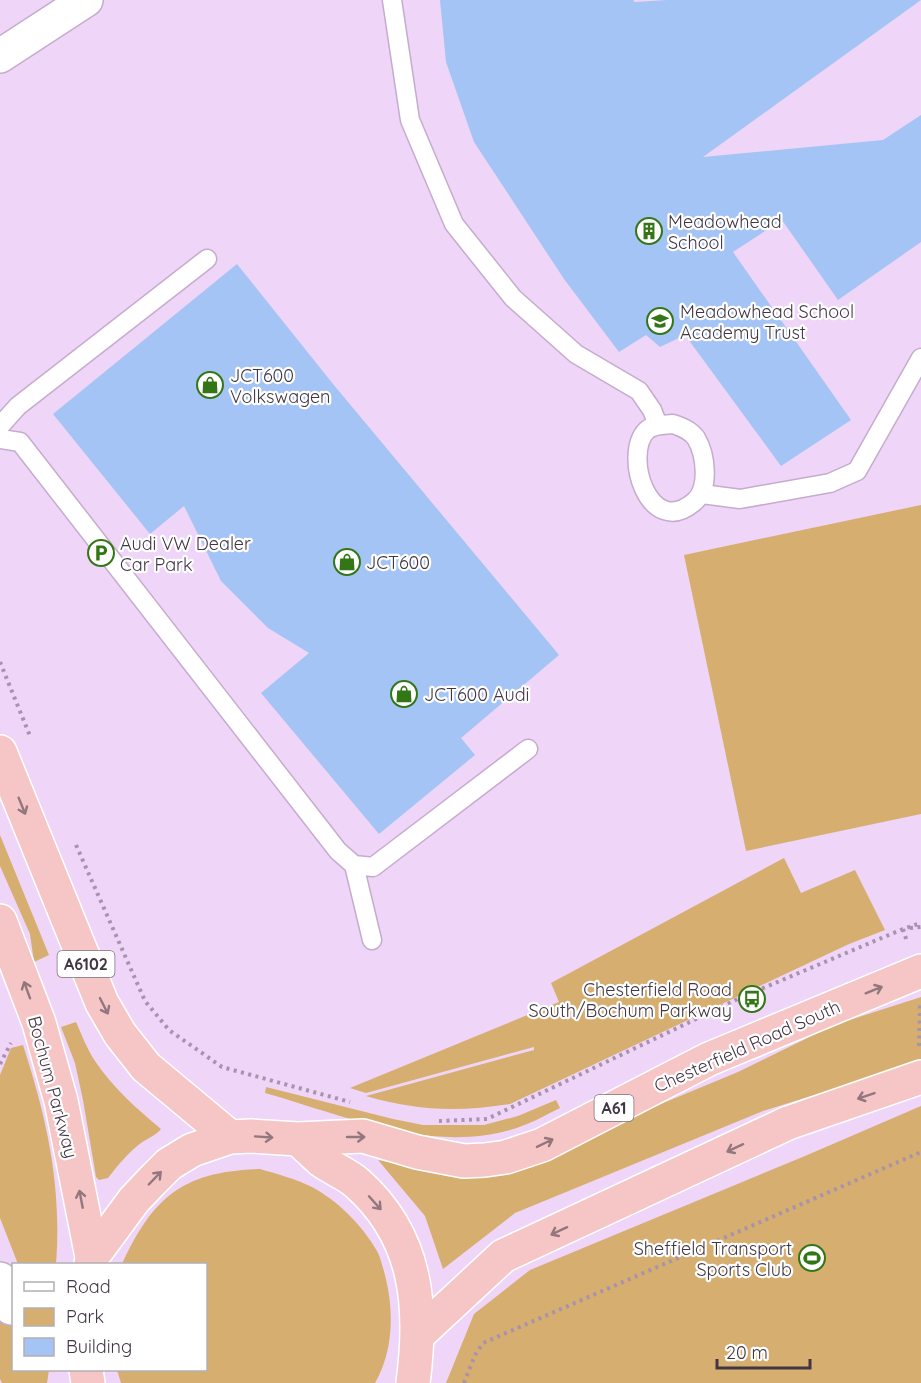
<svg xmlns="http://www.w3.org/2000/svg" width="921" height="1383" font-family="Quicksand,sans-serif">
<rect width="100%" height="100%" fill="#efd5f7"/>
<path fill="#d6ae6f" d="M921,505V814L746,851L684,555Z
M0,835L49,955L34,962L30,934L0,866Z
M784,858L801,893L855,870L885,930L849,944L510,1104C459,1112 417,1111 366,1096L534,1050V1047L366,1093L350,1088L559,1002L551,983Z
M921,997V1062L763,1111L515,1213L443,1269L425,1216L378,1160L461,1175L543,1158L656,1106L738,1072L834,1025Z
M76,1022C82,1035 87,1049 95,1061C113,1088 136,1108 161,1129C155,1136 148,1138 141,1143C128,1153 118,1165 108,1178L99,1180L96,1177L83,1100L75,1063L61,1027Z
M23,1045C47,1119 62,1186 56,1264H18L0,1218V1075L11,1048Z
M266,1087L393,1119L423,1125H484L518,1116L556,1100L560,1108C544,1116 528,1125 510,1130C428,1153 343,1115 265,1093Z
M921,1106V1383H446L474,1314L530,1270L805,1156Z
M260,1169C277,1174 296,1179 312,1187C338,1201 362,1225 377,1251C380,1256 381,1262 383,1268C394,1305 395,1348 375,1383H121L117,1370H206V1264H122C153,1197 183,1171 260,1169Z
M0,1296L13,1315L14,1370H49L47,1383H2L0,1379Z"/>
<path fill="#a4c4f5" d="M440,0H633L635,2L667,0H921L703,157L883,140L921,115V242L838,300L782,220L733,252L851,420L781,466L685,335L660,347L646,335L619,352L564,279L474,142L446,62Z
M237,264L333,384L559,655L461,738L475,755L379,834L261,693L309,653L268,628L221,581L184,506L150,534L53,414Z"/>
<g fill="none" stroke-linecap="round" stroke-linejoin="round">
<defs>
<path id="service" d="M392,0L410,120L454,224L513,298L576,354L639,391L652,410L658,425
M673,424C682,427 690,430 696,438C706,455 710,489 694,502C649,540 622,454 647,430C654,424 664,425 673,424Z
M0,426L18,406L207,259
M0,439L20,442L338,851L354,865L373,867L528,749
M702,494L740,499L830,483L857,471L921,358
M354,865L372,940"/>
<path id="minor" d="M0,1279L11,1308"/>
<path id="tertiary" d="M0,56L86,0"/>
<path id="trunk" d="M0,752L102,1003L120,1034L146,1067L230,1137
M0,921L39,1023L61,1101L92,1257
M298,1139C306,1146 314,1154 322,1161C333,1169 347,1174 357,1183C418,1237 423,1307 413,1383
M91,1264L92,1257L134,1200L152,1181L169,1164L192,1150L230,1137L251,1136L298,1139L363,1136L417,1152L464,1161L485,1160L506,1157L542,1145L709,1059L921,971
M418,1335L503,1256L788,1123L921,1077
M86,1370L88,1383"/>
</defs>
<use href="#service" stroke="#c5accd" stroke-width="21"/>
<use href="#minor" stroke="#c5accd" stroke-width="36"/>
<use href="#tertiary" stroke="#c5accd" stroke-width="36"/>
<use href="#trunk" stroke="#fff" stroke-width="36"/>
<path stroke="#a793ad" stroke-width="4" stroke-dasharray="3 4.5" stroke-linecap="butt" d="M0,662L30,736
M76,845L145,1001L169,1030L222,1067L350,1102
M910,928L921,927
M903,929L907,942
M919,1046L920,1005
M0,1064L11,1043
M439,1121L487,1119L742,997L903,929L921,923
M464,1383L475,1355L483,1343L921,1152"/>
<use href="#service" stroke="#fff" stroke-width="18"/>
<use href="#minor" stroke="#fff" stroke-width="33"/>
<use href="#tertiary" stroke="#fff" stroke-width="33"/>
<use href="#trunk" stroke="#f6c6c6" stroke-width="33"/>
</g>
<defs><path id="oneway-shaft" d="M-6 0H5M1.5-3L5.5 0L1.5 3" fill="none" stroke-width="1.6" stroke-linecap="round" stroke-linejoin="round" transform="scale(1.5)"/></defs>
<g stroke="#92777e">
<use href="#oneway-shaft" transform="translate(22 806) rotate(68)"/>
<use href="#oneway-shaft" transform="translate(27 990) rotate(-110)"/>
<use href="#oneway-shaft" transform="translate(874 990) rotate(-22)"/>
<use href="#oneway-shaft" transform="translate(104 1006) rotate(63)"/>
<use href="#oneway-shaft" transform="translate(866 1096) rotate(161)"/>
<use href="#oneway-shaft" transform="translate(264 1137) rotate(4)"/>
<use href="#oneway-shaft" transform="translate(356 1137)"/>
<use href="#oneway-shaft" transform="translate(545 1143) rotate(-26)"/>
<use href="#oneway-shaft" transform="translate(735 1148) rotate(155)"/>
<use href="#oneway-shaft" transform="translate(155 1178) rotate(-46)"/>
<use href="#oneway-shaft" transform="translate(81 1199) rotate(-101)"/>
<use href="#oneway-shaft" transform="translate(375 1203) rotate(48)"/>
<use href="#oneway-shaft" transform="translate(559 1231) rotate(155)"/>
</g>
<defs>
<symbol id="building-ring" viewBox="-11 -11 22 22"><circle r="9.5" fill="#fff" stroke="#327615" stroke-width="1.5"/><path d="M-4-6H4V6H1V3H-1V6H-4ZM-2.5-4.3h1.7v1.8h-1.7ZM.8-4.3h1.7v1.8H.8ZM-2.5-1h1.7V.8h-1.7ZM.8-1h1.7V.8H.8Z" fill="#327615"/></symbol>
<symbol id="school-ring" viewBox="-11 -11 22 22"><circle r="9.5" fill="#fff" stroke="#327615" stroke-width="1.5"/><path d="M0-5L7-2L0 1L-7-2ZM-4 1L0 2.5L4 1V4Q0 6-4 4Z" fill="#327615"/></symbol>
<symbol id="shop-ring" viewBox="-11 -11 22 22"><circle r="9.5" fill="#fff" stroke="#327615" stroke-width="1.5"/><path d="M-5-2.5h2.3a2.7 3.5 0 0 1 5.4 0H5L5.5 6h-11ZM-1.5-2.5h3a1.5 2.3 0 0 0-3 0Z" fill="#327615"/></symbol>
<symbol id="parking-ring" viewBox="-11 -11 22 22"><circle r="9.5" fill="#fff" stroke="#327615" stroke-width="1.5"/><path d="M-3.5-5.5H1a3.5 3.5 0 0 1 0 7H-1V5.5H-3.5ZM-1-3.4V-.6H.8a1.4 1.4 0 0 0 0-2.8Z" fill="#327615"/></symbol>
<symbol id="bus-ring" viewBox="-11 -11 22 22"><circle r="9.5" fill="#fff" stroke="#327615" stroke-width="1.5"/><path d="M-5-6H5V4H4V6H2V4H-2V6H-4V4H-5ZM-3.5-4V0h7V-4ZM-3.5 1.2v1.5H-2V1.2ZM2 1.2v1.5H3.5V1.2Z" fill="#327615"/></symbol>
<symbol id="stadium-ring" viewBox="-11 -11 22 22"><circle r="9.5" fill="#fff" stroke="#327615" stroke-width="1.5"/><path d="M0-5a6.5 5 0 1 0 0 10a6.5 5 0 1 0 0-10ZM-3.5-1.8h7v3.6h-7Z" fill="#327615"/></symbol>
</defs>
<g fill-rule="evenodd">
<use href="#building-ring" x="634" y="216" width="30" height="30"/>
<use href="#school-ring" x="645" y="306" width="30" height="30"/>
<use href="#shop-ring" x="195" y="370" width="30" height="30"/>
<use href="#parking-ring" x="86" y="538" width="30" height="30"/>
<use href="#shop-ring" x="332" y="547" width="30" height="30"/>
<use href="#shop-ring" x="389" y="679" width="30" height="30"/>
<use href="#bus-ring" x="737" y="984" width="30" height="30"/>
<use href="#stadium-ring" x="797" y="1243" width="30" height="30"/>
</g>
<g text-anchor="middle" dominant-baseline="central" stroke-width="4.5" stroke-linejoin="round" paint-order="stroke">
<g fill="#fff" stroke="#7a727c" stroke-width="1.5">
<rect x="57.5" y="951" width="57" height="26" rx="4.5"/>
<rect x="594.5" y="1095" width="39" height="26" rx="4.5"/>
</g>
<g font-size="16" font-weight="bold" fill="#413644">
<text x="86" y="964">A6102</text>
<text x="614" y="1108">A61</text>
</g>
<g font-size="18" fill="#413644" stroke="#fff" text-anchor="start">
<text x="668" y="221">Meadowhead<tspan x="668" dy="21">School</tspan></text>
<text x="680" y="311">Meadowhead School<tspan x="680" dy="21">Academy Trust</tspan></text>
<text x="230" y="375">JCT600<tspan x="230" dy="21">Volkswagen</tspan></text>
<text x="120" y="543">Audi VW Dealer<tspan x="120" dy="21">Car Park</tspan></text>
<text x="366" y="562">JCT600</text>
<text x="424" y="694">JCT600 Audi</text>
<text x="732" y="989" text-anchor="end">Chesterfield Road<tspan x="732" dy="21">South/Bochum Parkway</tspan></text>
<text x="792" y="1248" text-anchor="end">Sheffield Transport<tspan x="792" dy="21">Sports Club</tspan></text>
</g>
<g font-size="18" fill="#413644" stroke="#fff">
<text transform="translate(747 1046) rotate(-24)">Chesterfield Road South</text>
<text transform="translate(53 1087) rotate(75)">Bochum Parkway</text>
</g>
</g>
<rect x="12" y="1263" width="195" height="108" fill="#ffffff" stroke="#b3afb4" stroke-width="1.5"/>
<rect x="24" y="1282" width="30" height="9" fill="#ffffff" stroke="#b3afb4" stroke-width="1.5"/>
<text x="66" y="1293" font-size="18" fill="#413644">Road</text>
<rect x="24" y="1308" width="30" height="18" fill="#d6ae6f" stroke="#b3afb4" stroke-width="1.5"/>
<text x="66" y="1323" font-size="18" fill="#413644">Park</text>
<rect x="24" y="1338" width="30" height="18" fill="#a4c4f5" stroke="#b3afb4" stroke-width="1.5"/>
<text x="66" y="1353" font-size="18" fill="#413644">Building</text>
<path d="M717 1359v9h93v-9" fill="none" stroke="#413644" stroke-width="3"/>
<text x="726" y="1359" font-size="18" fill="#413644" stroke="#ffffff" stroke-width="4.5" paint-order="stroke">20 m</text>
</svg>
